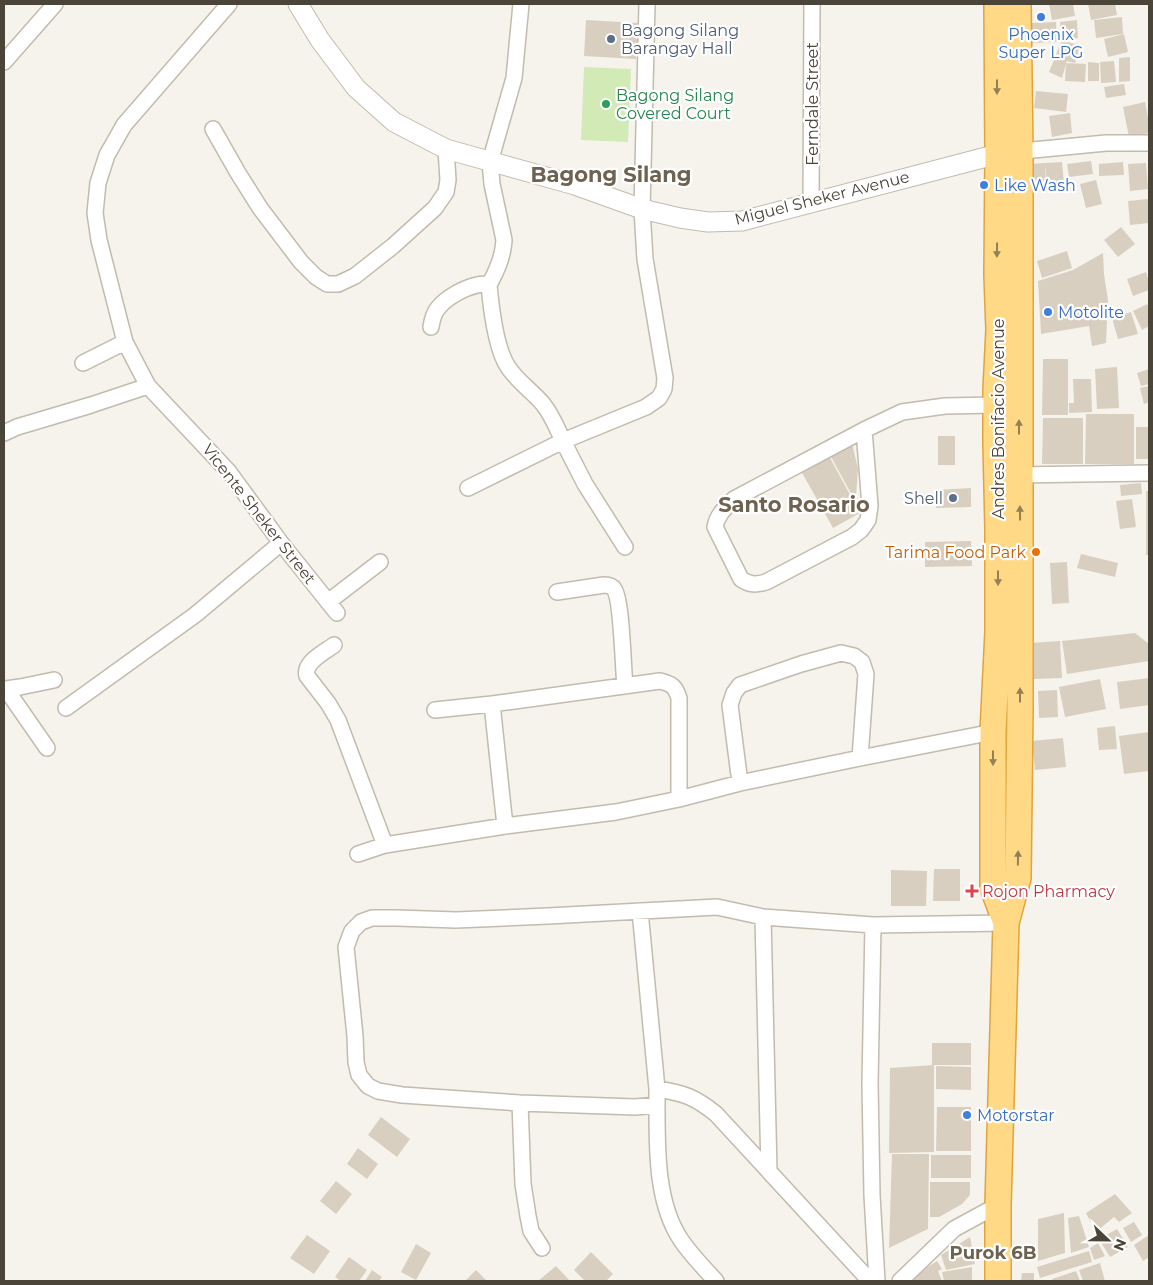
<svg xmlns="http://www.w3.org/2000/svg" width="1153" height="1285" font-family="Montserrat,sans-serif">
<rect width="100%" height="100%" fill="#f6f3ec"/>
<path fill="#d2eab5" d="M584,67L631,69L628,142L581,140Z"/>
<path fill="#d8cfc1" d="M1049,4H1073L1075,16L1052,20Z
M1088,4H1115L1117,15L1091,20Z
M1122,17L1123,34L1096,38L1094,20Z
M586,20L638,23L636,59L584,56Z
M1077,20L1078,38L1062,40L1080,46L1075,63L1066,61L1067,60L1062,78L1049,72L1062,40L1060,22Z
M1056,22L1057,42L1031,43V23Z
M1124,34L1128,52L1108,57L1104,39Z
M1130,57V81L1119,82V58Z
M1114,61L1116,82L1101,83L1100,62Z
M1088,62L1099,63V81H1088Z
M1066,63L1086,64L1085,82L1065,81Z
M1124,84L1126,95L1106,98L1104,87Z
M1036,91L1068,94L1066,112L1034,108Z
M1145,102L1149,123V133L1129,137L1123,107Z
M1070,113L1072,133L1052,137L1049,116Z
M1091,161L1093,174L1069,177L1067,164Z
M1062,162L1064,184L1047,185L1045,163Z
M1123,162L1124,175L1099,176V164Z
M1045,163L1046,187L1031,188L1030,164Z
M1146,163L1148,189L1130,191L1128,164Z
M1096,180L1102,204L1086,208L1080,184Z
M1149,199V223L1130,225L1128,201Z
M1121,227L1135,244L1118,257L1104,240Z
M1067,251L1072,268L1042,278L1037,261Z
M1103,253L1104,274L1108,300L1106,343L1092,346L1089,326L1041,334L1038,281L1073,270Z
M1146,272L1149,282V290L1133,296L1127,279Z
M1147,304L1149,308V326L1142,330L1133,311Z
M1131,312L1138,334L1118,339L1112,318Z
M1043,359H1068V415H1042Z
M1117,367L1119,408L1097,409L1095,369Z
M1149,369V384L1141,386L1137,373Z
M1073,379H1091L1092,412L1069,413V403H1074Z
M1149,386V402L1144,404L1140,388Z
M1086,414H1134V464H1085Z
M1043,418H1083V464H1042Z
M1136,427H1149V459H1136Z
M938,436H955V465H938Z
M852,443L858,469L856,496L854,499L830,455Z
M829,456L860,513L833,528L801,471Z
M1141,483L1142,494L1121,496L1120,485Z
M971,488V507L936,508V490Z
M1146,491H1149V555H1146Z
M1132,499L1136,527L1120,529L1116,501Z
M971,541L972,566L925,567V542Z
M1081,554L1118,563L1115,577L1077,568Z
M1067,562L1069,603L1052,604L1050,563Z
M1135,633L1149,644V661L1067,674L1062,641Z
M1060,641L1062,678L1033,679L1031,643Z
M1149,678V705L1120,709L1117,682Z
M1100,679L1106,709L1065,717L1059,687Z
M1057,690L1058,717L1039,718L1038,691Z
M1115,726L1117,749L1099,750L1097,728Z
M1149,732V771L1124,774L1119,736Z
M1063,738L1066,767L1035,770L1032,741Z
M934,869H960V901H933Z
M891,870L927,871L926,906H891Z
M932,1043H971V1065H932Z
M934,1065V1152L889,1153L890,1068Z
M936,1066L971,1067V1090L936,1089Z
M937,1107H971V1151H936Z
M381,1117L410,1139L397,1157L368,1135Z
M358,1148L378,1164L367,1179L347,1164Z
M892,1154H929L928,1229L889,1248Z
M931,1155H971V1178H931Z
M336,1181L352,1194L336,1214L320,1201Z
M930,1182H970V1195L962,1204L939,1217H930Z
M1115,1194L1132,1213L1119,1222L1114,1217L1096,1232L1086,1213Z
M1064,1213L1065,1253L1038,1261V1219Z
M1079,1216L1089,1247L1071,1253L1068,1218Z
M1134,1222L1142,1235L1131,1242L1123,1228Z
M1117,1229L1128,1247L1110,1257L1099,1239Z
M307,1235L330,1251L314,1274L290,1258Z
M1149,1235V1257L1143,1261L1134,1245Z
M970,1237L975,1264L946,1270L941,1255Z
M1098,1243L1105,1256L1094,1260L1090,1248Z
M416,1244L431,1253L416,1280L401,1272Z
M1089,1251L1092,1262L1040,1278L1037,1267Z
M591,1252L613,1274L606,1281H585L574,1270Z
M349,1257L367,1270L359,1281H341L335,1277Z
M937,1261L942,1269L938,1271L942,1281H906Z
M1100,1263L1105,1281H1083L1079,1270Z
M556,1266L570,1281H538Z
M972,1267V1281H944L942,1272Z
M372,1270L382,1277L379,1281H365Z
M476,1270L487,1281H465Z
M1076,1271L1080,1281H1053L1052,1279Z
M1022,1273H1034V1281H1021Z"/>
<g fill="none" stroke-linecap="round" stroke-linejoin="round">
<defs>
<path id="minor" d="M229,4L124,125L107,155L98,183L95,213L99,240L125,342L148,386L229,472L281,543L337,613
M4,62L55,4
M213,129L238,173L260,208L301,262L316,277L327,284H338L355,276L393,246L435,208L446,192L448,180L446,149
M1012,152L1106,143H1149
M811,203L812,4
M431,327C432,320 434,313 438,308C447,297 464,288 477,285C481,284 485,284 489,285C497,270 503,257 504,240L492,184L490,162L514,78L521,4
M83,363L125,342
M864,430L870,506L868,520L861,530L852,537L766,582C756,585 750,585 741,579L715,527C717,515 725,508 734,499L864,430L902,412L945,406L996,405
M4,433L17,427L91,405L148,386
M1013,475L1149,473
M468,488L563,441C557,428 552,415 543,404C532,391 517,381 508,367C496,349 491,307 489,285
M625,547L585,484L563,441L646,407L659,398L664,389L665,378L645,259L642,209L647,4
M557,592L604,585C608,585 612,586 614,589C622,599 623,669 625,686
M328,602L380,562
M334,645C325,652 303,662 307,676L328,703L338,720L385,845
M492,704L505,826
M66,708L195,615L281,543
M435,710L492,704L660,681C672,684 675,686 679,698V799
M47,748L6,689L20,687L54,680
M740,783L730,705L734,693L740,685L801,664L841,653L854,656L862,662L866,674L860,758
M358,854L385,845L505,826L616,812L679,799L740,783L860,758L993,732
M640,911L657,1089V1105L635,1107L520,1103L402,1095L378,1091L368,1086L359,1075L356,1062L355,1036L346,947L352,931L361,922L372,918H397L456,920L548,916L717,907L763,917L873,925L1006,923
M763,917L769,1171
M873,925L870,1084L872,1195L877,1281
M657,1089C684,1093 695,1097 716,1114L870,1281
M520,1103L523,1184L528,1216L531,1231L542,1248
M657,1105C657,1148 656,1203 681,1240C691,1255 704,1268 716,1281
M900,1281L954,1229L998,1205"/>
<path id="tertiary" d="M298,4L320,40L356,88L394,122L446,149L575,185L642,209L680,218L708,222L742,221L998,154"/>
<path id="trunk" d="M997,4L998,154L997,275L999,330L996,390V444L998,529V632L993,732V888L1006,923
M998,1281V1205L1006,923L1018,878L1020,708V152L1018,4"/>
</defs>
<use href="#minor" stroke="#c2bbae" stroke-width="18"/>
<use href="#tertiary" stroke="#c2bbae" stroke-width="21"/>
<use href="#trunk" stroke="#e0a43c" stroke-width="28"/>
<use href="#minor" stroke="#fff" stroke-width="15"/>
<use href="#tertiary" stroke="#fff" stroke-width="19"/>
<use href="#trunk" stroke="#ffd985" stroke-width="25"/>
</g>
<defs><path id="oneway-solid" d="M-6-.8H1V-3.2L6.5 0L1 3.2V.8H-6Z" transform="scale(1.25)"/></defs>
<g fill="#938057">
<use href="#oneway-solid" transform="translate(997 87) rotate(90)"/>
<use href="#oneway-solid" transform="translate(997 250) rotate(91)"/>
<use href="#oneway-solid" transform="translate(1019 427) rotate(-90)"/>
<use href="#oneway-solid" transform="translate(1020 513) rotate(-91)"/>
<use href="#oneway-solid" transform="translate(998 578) rotate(90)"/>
<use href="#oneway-solid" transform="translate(1020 695) rotate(-90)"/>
<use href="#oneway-solid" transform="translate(993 758) rotate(90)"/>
<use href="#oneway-solid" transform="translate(1018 858) rotate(-89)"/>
</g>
<g fill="#3f7fe0" stroke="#fff" stroke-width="2">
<circle cx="1041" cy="17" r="5"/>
<circle cx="984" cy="185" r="5"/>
<circle cx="1048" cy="312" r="5"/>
<circle cx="967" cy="1115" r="5"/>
</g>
<g fill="#5c6f8a" stroke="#fff" stroke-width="2">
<circle cx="611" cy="39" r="5"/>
<circle cx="953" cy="498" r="5"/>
</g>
<circle fill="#2e9e5b" stroke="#fff" stroke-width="2" cx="606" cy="104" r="5"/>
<circle fill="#e8710a" stroke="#fff" stroke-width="2" cx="1036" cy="552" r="5"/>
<path fill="#e0444e" stroke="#fff" stroke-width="2" d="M969.5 883.5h5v5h5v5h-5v5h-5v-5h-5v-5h5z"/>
<g text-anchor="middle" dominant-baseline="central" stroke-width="4.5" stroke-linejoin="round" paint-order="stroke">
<g font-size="16" fill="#4e5e75" stroke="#fff" text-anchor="start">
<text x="621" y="30">Bagong Silang<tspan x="621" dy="18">Barangay Hall</tspan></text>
<text x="943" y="498" text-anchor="end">Shell</text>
</g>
<g font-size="16" fill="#366cbe" stroke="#fff" text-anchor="start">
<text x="1041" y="34" text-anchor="middle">Phoenix<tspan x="1041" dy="18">Super LPG</tspan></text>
<text x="994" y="185">Like Wash</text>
<text x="1058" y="312">Motolite</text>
<text x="977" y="1115">Motorstar</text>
</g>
<g font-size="16" fill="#27864d" stroke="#fff" text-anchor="start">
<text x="616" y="95">Bagong Silang<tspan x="616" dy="18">Covered Court</tspan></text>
</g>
<g font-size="16" fill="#4b4439" stroke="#fff">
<text transform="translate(812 104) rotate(-90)">Ferndale Street</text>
<text transform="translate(822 198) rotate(-14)">Miguel Sheker Avenue</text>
<text transform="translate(998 419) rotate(-90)">Andres Bonifacio Avenue</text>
<text transform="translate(259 514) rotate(52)">Vicente Sheker Street</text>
</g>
<g font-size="16" fill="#c56008" stroke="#fff" text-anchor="end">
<text x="1026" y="552">Tarima Food Park</text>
</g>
<g font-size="16" fill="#be3a42" stroke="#fff" text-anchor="start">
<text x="982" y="891">Rojon Pharmacy</text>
</g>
<g font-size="18" font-weight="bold" fill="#6e6250" stroke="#fff">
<text x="993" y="1253">Purok 6B</text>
</g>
<g font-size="21" font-weight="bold" fill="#6e6250" stroke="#fff">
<text x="611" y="174">Bagong Silang</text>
<text x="794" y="504">Santo Rosario</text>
</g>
</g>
<rect width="1153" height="1285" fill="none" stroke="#4b4439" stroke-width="10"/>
<g transform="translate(1108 1240) rotate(112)" stroke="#ffffff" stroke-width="4" paint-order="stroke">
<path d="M0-4L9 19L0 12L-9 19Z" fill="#4b4439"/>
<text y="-8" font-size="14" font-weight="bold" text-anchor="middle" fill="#4b4439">N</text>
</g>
</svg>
